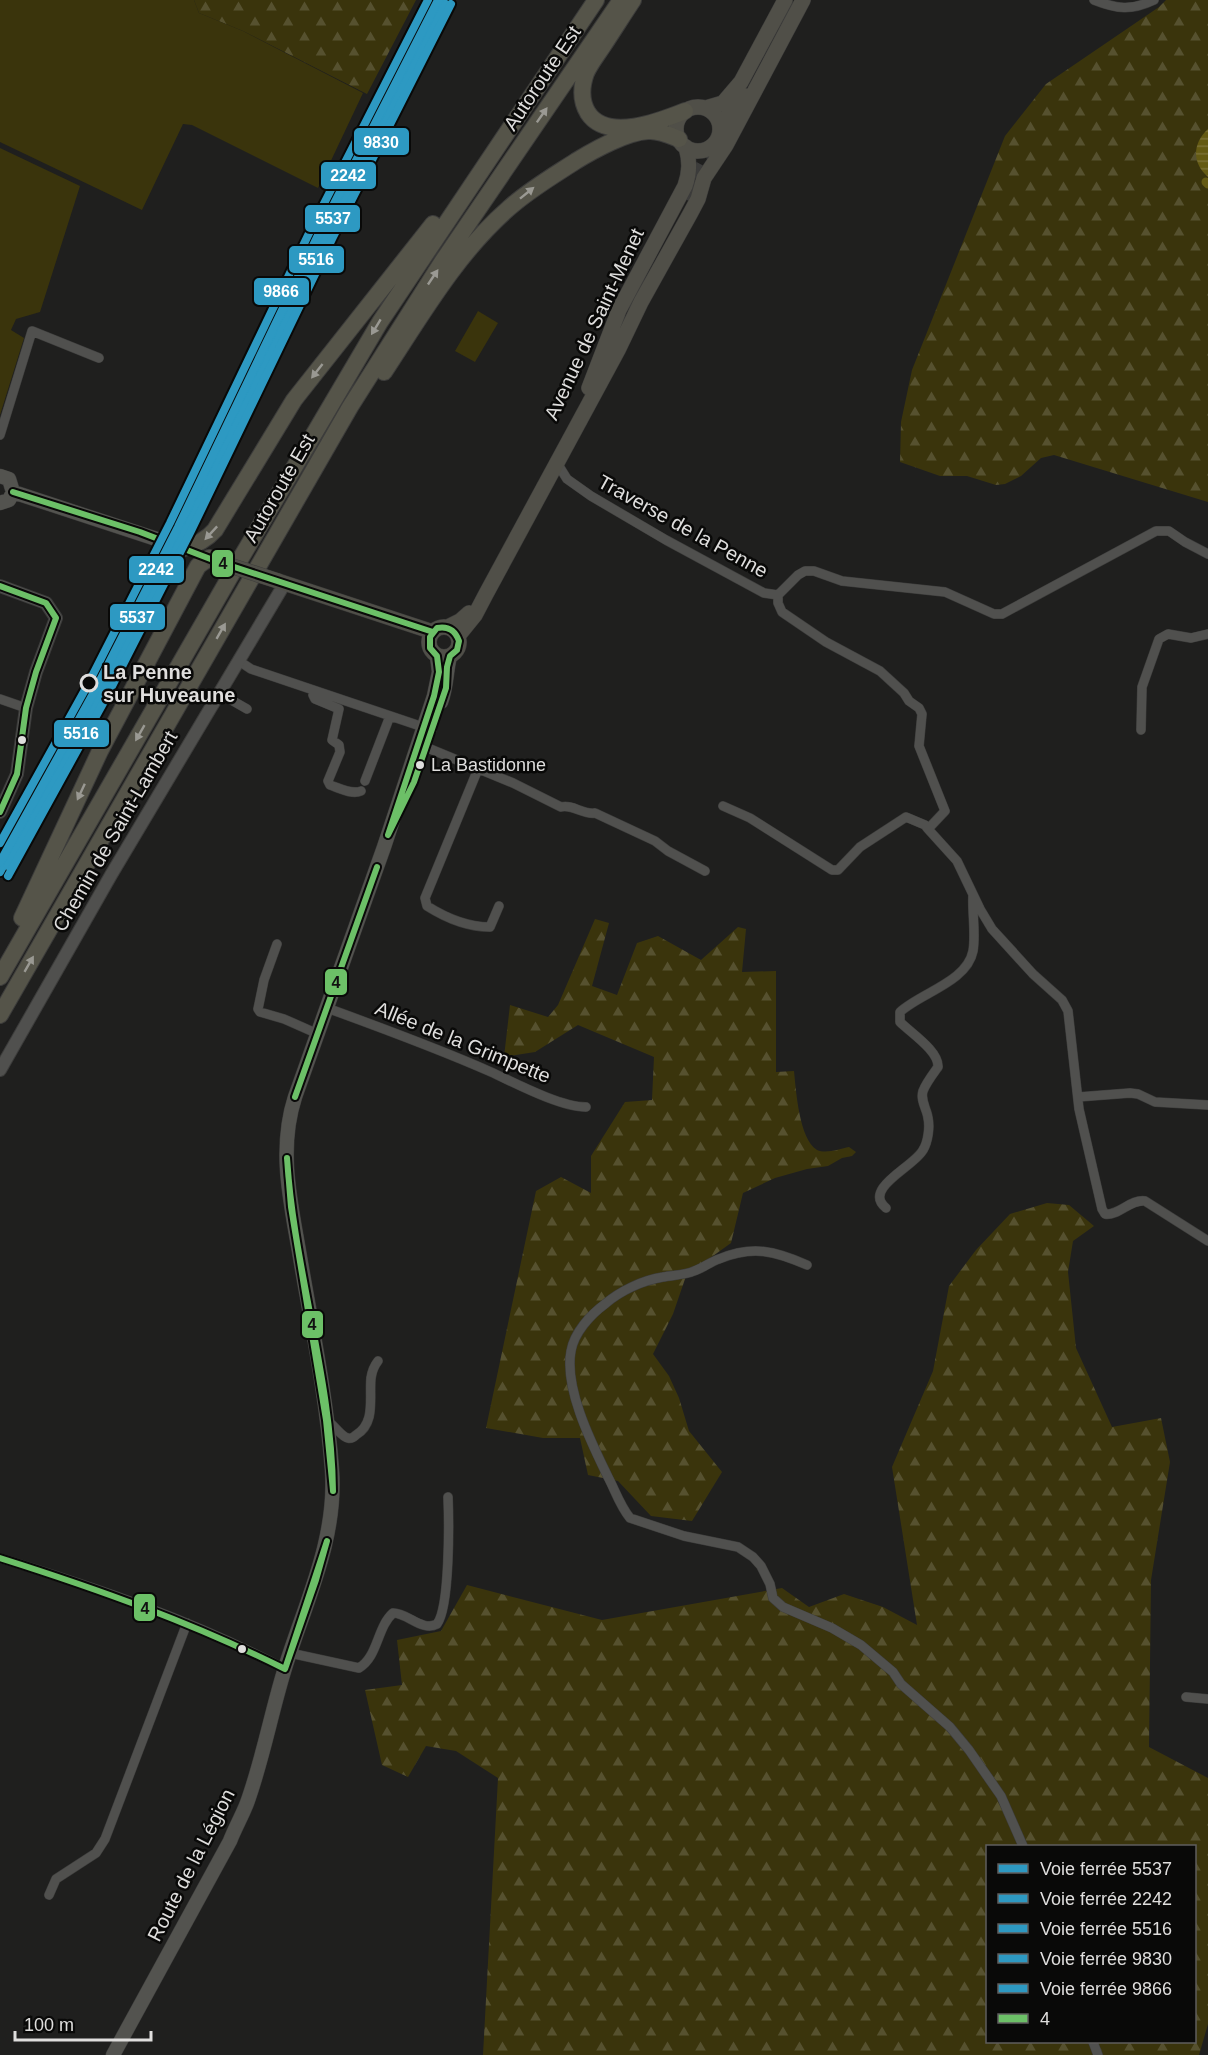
<svg xmlns="http://www.w3.org/2000/svg" width="1208" height="2055" font-family="Helvetica,sans-serif">
<defs>
<pattern id="forest-firs" width="22" height="20" patternUnits="userSpaceOnUse" patternTransform="scale(1.5)"><rect width="22" height="20" fill="#3a340c"/><path d="M5 1l3.5 6h-7zM16 11l3.5 6h-7z" fill="#56512f"/></pattern>
<pattern id="water-rules" width="6" height="5" patternUnits="userSpaceOnUse" patternTransform="scale(1.5)"><rect width="6" height="5" fill="#645a13"/><path d="M0 2.5h6" fill="none" stroke="#7a7135"/></pattern>
</defs>
<rect width="100%" height="100%" fill="#1f1f1e"/>
<path fill="url(#forest-firs)" fill-rule="evenodd" d="M194,0H416L367,94L243,31L199,13Z
M1166,0H1208V502L1054,455L1041,458L1021,476L1005,484L996,485L967,476H940L900,462L901,422L912,370L1005,136L1046,84L1159,7Z
M595,919L609,923L592,986L617,995L637,943L658,936L701,960L738,927L746,929L742,972L776,971V1072L794,1071C796,1090 799,1139 817,1150C826,1154 840,1149 849,1147L856,1152L852,1156L842,1158L828,1166L807,1169L775,1178L743,1193L731,1243L699,1266L685,1279L673,1314L653,1354L669,1376L679,1398L689,1431L722,1472L692,1521L651,1516L618,1481L588,1475L580,1438H543L486,1428L536,1191L561,1177L591,1193V1156L625,1102L652,1100L654,1057L578,1025L535,1052L504,1057L510,1005L548,1017L558,1005Z
M1047,1203L1069,1205L1094,1226L1073,1241L1068,1272L1076,1348L1112,1427L1161,1418L1170,1462L1151,1580L1149,1747L1208,1778V2024L1199,2055H483L498,1778L456,1751L426,1746L408,1777L382,1765L365,1690L402,1685L397,1640L441,1631L467,1585L602,1620L782,1588L809,1607L844,1594L883,1607L917,1625L892,1467L933,1371L949,1286L976,1250L1010,1214ZM988,1846H1194V2042H988Z"/>
<path fill="#3a340c" d="M0,0H194L199,13L243,31L363,93L318,188L192,125L183,124L142,210L0,142Z
M0,148L80,186L40,312L16,319L11,330L24,338L0,415Z
M478,311L498,323L475,362L455,351Z"/>
<path fill="url(#water-rules)" d="M1208,129V177C1192,163 1192,144 1208,129Z"/>
<g fill="none" stroke-linecap="round" stroke-linejoin="round">
<path stroke="#645a13" stroke-width="9" d="M1206,182L1208,184"/>
<path stroke="#3c3c3b" stroke-width="15" stroke-dasharray="15 8" stroke-linecap="butt" d="M685,199L728,120"/>
<defs>
<path id="minor" d="M1094,0C1117,9 1131,11 1154,0
M0,435L32,331L99,358
M557,463L567,479L591,496L666,540L764,593L778,595L798,575L805,571H814L842,581L945,592L994,614H1002L1156,531H1169L1185,542L1208,554
M778,595V603L782,612L826,642L880,671L904,693L909,701L919,708L922,714L919,746L945,811L928,829L957,861L980,909L992,929L1033,974L1062,1000L1068,1011L1079,1109L1102,1209L1105,1214C1119,1216 1130,1199 1145,1201L1208,1241
M239,661L251,669L432,730
M314,692L313,695L315,699L339,709L332,740L339,745L340,752L328,781L330,785C339,788 352,795 361,791
M219,693L247,709
M0,699L26,708
M1141,730L1142,687L1159,639L1168,634L1191,638L1208,634
M418,744L513,783L561,807C573,804 583,815 595,813L655,841L668,851L705,871
M478,769L425,898L427,906C446,918 467,927 490,927L499,906
M365,781L390,716
M723,806L750,818L832,870H838L860,847L906,817L925,825L928,829
M277,944L264,980L258,1009L260,1012L284,1019L318,1034
M327,1008C382,1028 437,1048 491,1072C515,1083 560,1107 586,1107
M1078,1097L1130,1093L1138,1094L1155,1102L1208,1105
M886,1208C862,1188 914,1167 923,1150C928,1142 930,1127 928,1118C927,1109 920,1101 923,1091C926,1083 933,1074 938,1067C939,1051 911,1033 900,1022V1012C920,993 967,982 973,951C976,934 972,913 973,895
M807,1265C775,1251 753,1245 719,1259C710,1262 703,1268 694,1271C685,1275 673,1275 663,1277C643,1280 620,1291 605,1304C590,1315 574,1333 571,1351C564,1389 592,1444 608,1477C615,1490 620,1506 630,1518L684,1536L738,1547L753,1557L761,1566L770,1584L773,1598L783,1607L832,1628L861,1645L893,1672L901,1684L950,1727L969,1750L1001,1796L1023,1846
M326,1420C334,1424 341,1437 348,1438C351,1439 354,1437 356,1435C376,1423 369,1398 371,1378C372,1371 374,1366 378,1361
M0,1558C98,1588 194,1621 285,1669
M290,1653L359,1668C378,1657 377,1627 393,1613C408,1613 422,1632 437,1624C450,1607 449,1521 448,1497
M1186,1697L1208,1699
M49,1895L56,1879L96,1853L105,1839L187,1623
M1093,2042L1098,2055"/>
<path id="tertiary" d="M0,586L46,603L56,618L36,672L26,708L17,774L0,812
M0,1070L111,875L285,583"/>
<path id="secondary" d="M0,476L9,479L13,492L9,500L0,503
M13,492L184,548
M441,702C447,686 446,672 450,656
M113,2055L230,1841C235,1828 242,1816 247,1803C263,1759 271,1713 285,1668C305,1603 337,1540 332,1470C327,1401 313,1332 301,1263C292,1207 277,1153 295,1097L384,847L434,696L439,672L437,656"/>
<path id="primary" d="M676 129a22 22 0 1 1 44 0a22 22 0 1 1-44 0Z
M706,108L723,103L741,82L785,0
M720,129L729,114L746,96
M589,388L619,310L685,186C690,172 690,161 686,147
M278,581L433,632
M429 642a15 15 0 1 1 30 0a15 15 0 1 1-30 0Z
M448,627L460,621L469,613
M458,636L475,615L486,594L618,350L641,302L690,214L698,199L704,178L726,145L803,0"/>
<path id="motorway" d="M633,0C623,15 613,31 603,46C597,55 590,64 586,73C581,87 580,100 588,113C607,142 660,121 685,111
M384,372C421,316 457,253 509,208C529,190 553,176 576,161C594,150 627,132 648,131C658,130 669,135 679,139
M184,548C197,545 206,540 215,530L294,400L433,224
M22,918L100,751L198,566L209,558
M0,977L235,568L380,322L596,0
M0,1015L350,407L442,262L621,0"/>
</defs>
<use href="#minor" stroke="#3c3c3b" stroke-width="10"/>
<use href="#tertiary" stroke="#3c3c3b" stroke-width="14"/>
<use href="#secondary" stroke="#3c3c3b" stroke-width="15"/>
<use href="#primary" stroke="#3c3c3b" stroke-width="16"/>
<use href="#motorway" stroke="#3c3c3b" stroke-width="18"/>
<use href="#minor" stroke="#50504e" stroke-width="9"/>
<use href="#tertiary" stroke="#50504e" stroke-width="12"/>
<use href="#secondary" stroke="#53534f" stroke-width="14"/>
<use href="#primary" stroke="#504f48" stroke-width="15"/>
<use href="#motorway" stroke="#555449" stroke-width="16"/>
<defs>
<path id="primary-bridge" d="M213,560L278,581"/>
</defs>
<use href="#primary-bridge" stroke="#3c3c3b" stroke-width="16" stroke-linecap="butt"/>
<use href="#primary-bridge" stroke="#504f48" stroke-width="15"/>
<defs>
<path id="bus-1" d="M13,492L140,532L213,560L433,632
M0,586L46,603L56,618L36,672L26,708L17,774L0,812
M437,628C448,626 455,630 459,641L457,650L450,656L447,667L446,688L414,782L388,835L434,696L439,672L437,656L430,648V637Z
M295,1097L377,867
M295,1097L377,867
M287,1158C294,1270 332,1379 333,1491
M287,1158L291,1207L326,1420L333,1491
M327,1541L316,1580L285,1669Z
M0,1558C98,1589 193,1623 285,1669"/>
</defs>
<use href="#bus-1" stroke="#090908" stroke-width="10"/>
<use href="#bus-1" stroke="#6cc067" stroke-width="6"/>
<defs>
<path id="rail-1" d="M0,872L98,694L182,529L325,233L443,0"/>
<path id="rail-2" d="M0,862L94,692L178,527L320,231L438,0"/>
<path id="rail-3" d="M8,866L102,696L186,531L328,235L446,4"/>
<path id="rail-4" d="M8,876L106,698L190,533L333,237L451,4"/>
<path id="rail-5" d="M0,843L86,688L170,523L312,227L428,0"/>
</defs>
<use href="#rail-1" stroke="#090908" stroke-width="12"/>
<use href="#rail-2" stroke="#090908" stroke-width="12"/>
<use href="#rail-3" stroke="#090908" stroke-width="12"/>
<use href="#rail-4" stroke="#090908" stroke-width="12"/>
<use href="#rail-5" stroke="#090908" stroke-width="12"/>
<use href="#rail-1" stroke="#2d99c2" stroke-width="8"/>
<use href="#rail-2" stroke="#2d99c2" stroke-width="8"/>
<use href="#rail-3" stroke="#2d99c2" stroke-width="8"/>
<use href="#rail-4" stroke="#2d99c2" stroke-width="8"/>
<use href="#rail-5" stroke="#2d99c2" stroke-width="8"/>
</g>
<defs><path id="oneway-solid" d="M-6-.8H1V-3.2L6.5 0L1 3.2V.8H-6Z" transform="scale(1.5)"/></defs>
<g fill="#9a9993">
<use href="#oneway-solid" transform="translate(542 115) rotate(-55)"/>
<use href="#oneway-solid" transform="translate(527 193) rotate(-39)"/>
<use href="#oneway-solid" transform="translate(433 277) rotate(-56)"/>
<use href="#oneway-solid" transform="translate(376 327) rotate(121)"/>
<use href="#oneway-solid" transform="translate(317 371) rotate(128)"/>
<use href="#oneway-solid" transform="translate(211 533) rotate(133)"/>
<use href="#oneway-solid" transform="translate(221 631) rotate(-60)"/>
<use href="#oneway-solid" transform="translate(140 733) rotate(120)"/>
<use href="#oneway-solid" transform="translate(81 792) rotate(115)"/>
<use href="#oneway-solid" transform="translate(29 964) rotate(-60)"/>
</g>
<circle fill="#090908" stroke="#dfdedd" stroke-width="3" cx="89" cy="683" r="8"/>
<g fill="#dfdedd" stroke="#090908" stroke-width="2">
<circle cx="22" cy="740" r="5"/>
<circle cx="420" cy="765" r="5"/>
<circle cx="242" cy="1649" r="5"/>
</g>
<g text-anchor="middle" dominant-baseline="central" stroke-width="5" stroke-linejoin="round" paint-order="stroke">
<g font-size="18" fill="#dfdedd" stroke="#090908" text-anchor="start">
<text x="431" y="765">La Bastidonne</text>
</g>
<g font-size="20" fill="#dfdedd" stroke="#090908">
<text transform="translate(542 78) rotate(-56)">Autoroute Est</text>
<text transform="translate(594 324) rotate(-65)">Avenue de Saint-Menet</text>
<text transform="translate(279 488) rotate(-60)">Autoroute Est</text>
<text transform="translate(683 526) rotate(29)">Traverse de la Penne</text>
<text transform="translate(115 831) rotate(-60)">Chemin de Saint-Lambert</text>
<text transform="translate(463 1042) rotate(22)">Allée de la Grimpette</text>
<text transform="translate(191 1865) rotate(-63)">Route de la Légion</text>
</g>
<g font-size="20" font-weight="bold" fill="#dfdedd" stroke="#090908" text-anchor="start">
<text x="103" y="672">La Penne<tspan x="103" dy="23">sur Huveaune</tspan></text>
</g>
</g>
<g stroke="#090908" stroke-width="2">
<rect x="353" y="127" width="57" height="29" rx="6" fill="#2d99c2"/>
<rect x="320" y="161" width="57" height="29" rx="6" fill="#2d99c2"/>
<rect x="304" y="204" width="57" height="29" rx="6" fill="#2d99c2"/>
<rect x="288" y="245" width="57" height="29" rx="6" fill="#2d99c2"/>
<rect x="253" y="277" width="57" height="29" rx="6" fill="#2d99c2"/>
<rect x="211" y="549" width="23" height="29" rx="6" fill="#6cc067"/>
<rect x="128" y="555" width="57" height="29" rx="6" fill="#2d99c2"/>
<rect x="109" y="603" width="57" height="28" rx="6" fill="#2d99c2"/>
<rect x="53" y="719" width="57" height="29" rx="6" fill="#2d99c2"/>
<rect x="324" y="968" width="24" height="28" rx="6" fill="#6cc067"/>
<rect x="301" y="1310" width="23" height="29" rx="6" fill="#6cc067"/>
<rect x="133" y="1593" width="23" height="29" rx="6" fill="#6cc067"/>
</g>
<g font-size="16" text-anchor="middle" font-weight="bold" fill="#fff">
<text x="381" y="148">9830</text>
<text x="348" y="181">2242</text>
<text x="333" y="224">5537</text>
<text x="316" y="265">5516</text>
<text x="281" y="297">9866</text>
<text x="156" y="575">2242</text>
<text x="137" y="623">5537</text>
<text x="81" y="739">5516</text>
</g>
<g font-size="16" text-anchor="middle" font-weight="bold" fill="#111">
<text x="223" y="569">4</text>
<text x="336" y="988">4</text>
<text x="312" y="1330">4</text>
<text x="145" y="1614">4</text>
</g>
<rect x="986" y="1845" width="210" height="198" fill="#090908" stroke="#5f5e5d" stroke-width="1.5"/>
<rect x="998" y="1864" width="30" height="9" fill="#2d99c2" stroke="#5f5e5d" stroke-width="1.5"/>
<text x="1040" y="1875" font-size="18" fill="#dfdedd">Voie ferrée 5537</text>
<rect x="998" y="1894" width="30" height="9" fill="#2d99c2" stroke="#5f5e5d" stroke-width="1.5"/>
<text x="1040" y="1905" font-size="18" fill="#dfdedd">Voie ferrée 2242</text>
<rect x="998" y="1924" width="30" height="9" fill="#2d99c2" stroke="#5f5e5d" stroke-width="1.5"/>
<text x="1040" y="1935" font-size="18" fill="#dfdedd">Voie ferrée 5516</text>
<rect x="998" y="1954" width="30" height="9" fill="#2d99c2" stroke="#5f5e5d" stroke-width="1.5"/>
<text x="1040" y="1965" font-size="18" fill="#dfdedd">Voie ferrée 9830</text>
<rect x="998" y="1984" width="30" height="9" fill="#2d99c2" stroke="#5f5e5d" stroke-width="1.5"/>
<text x="1040" y="1995" font-size="18" fill="#dfdedd">Voie ferrée 9866</text>
<rect x="998" y="2014" width="30" height="9" fill="#6cc067" stroke="#5f5e5d" stroke-width="1.5"/>
<text x="1040" y="2025" font-size="18" fill="#dfdedd">4</text>
<path d="M15 2031v9h136v-9" fill="none" stroke="#dfdedd" stroke-width="3"/>
<text x="24" y="2031" font-size="18" fill="#dfdedd" stroke="#090908" stroke-width="4.5" paint-order="stroke">100 m</text>
</svg>
